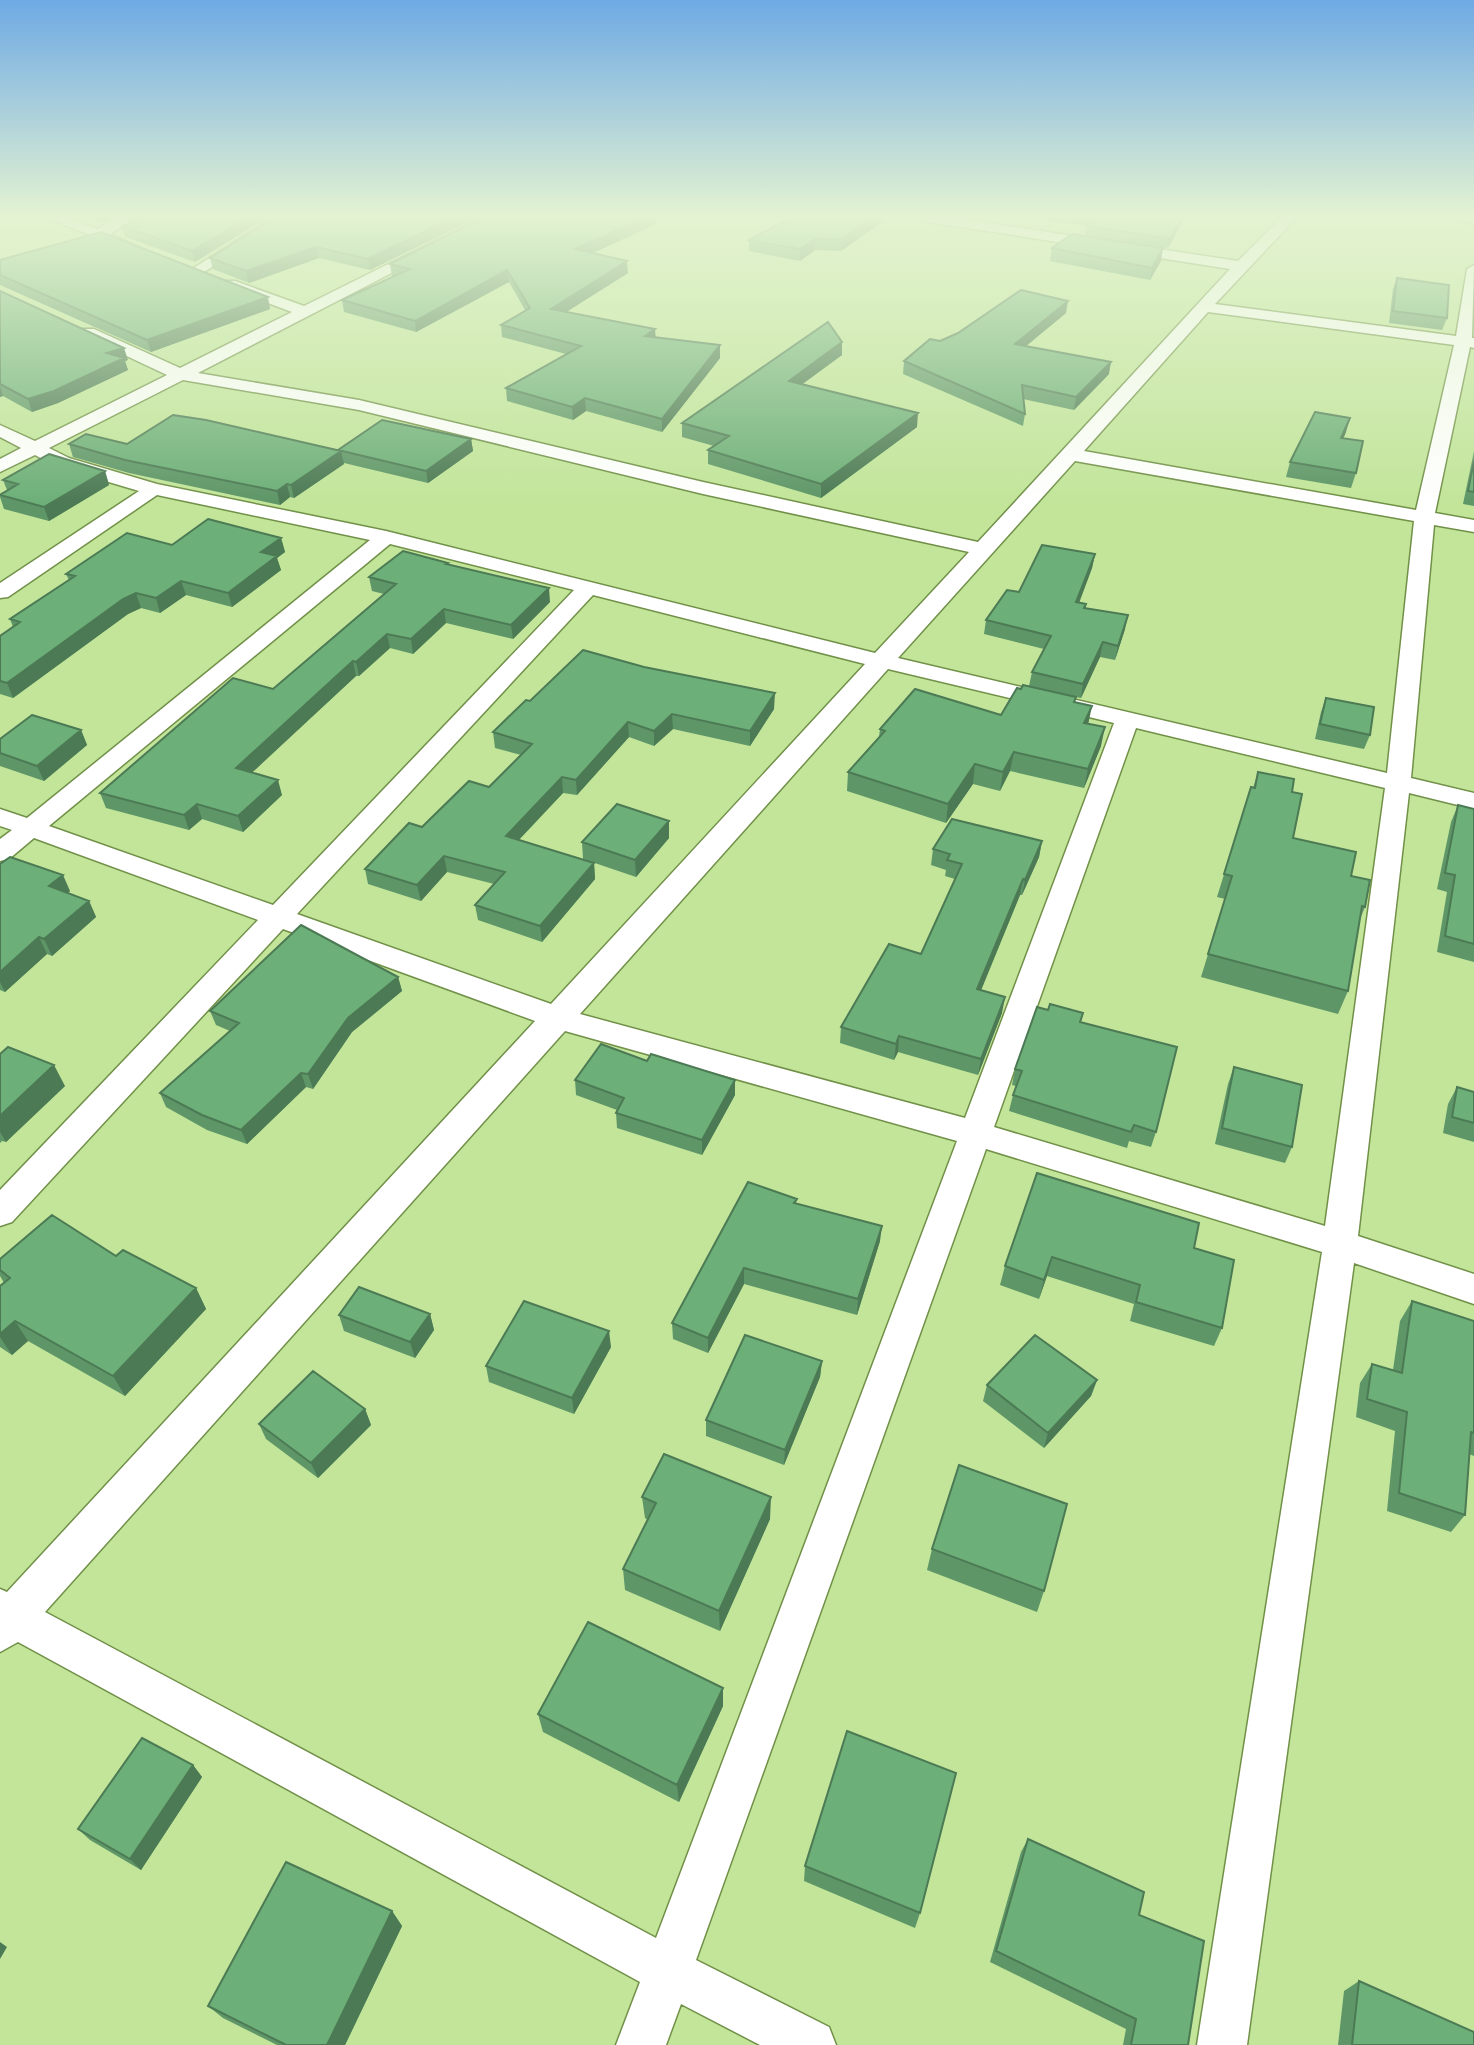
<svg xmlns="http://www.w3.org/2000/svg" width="1474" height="2045" font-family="'IBM Plex Serif',serif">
<rect width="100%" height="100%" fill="#c2e59a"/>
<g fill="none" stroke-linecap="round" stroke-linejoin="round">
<defs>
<path id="street" d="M45,217H64L97,229L121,217H138L110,234L141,248L139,251H129Z
M273,217H289L201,274H191L189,271Z
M483,217H500L198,373L359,400L703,482L978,542L1230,269L923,221L916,217H949L1238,261L1282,217H1297L1215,304L1456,336L1467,269L1474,265L1472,338H1474V348L1470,347L1435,513L1474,520V532L1434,525L1411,778L1474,793V809L1409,793L1358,1236L1474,1274V1304L1354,1263L1247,2045H1197L1322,1252L986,1149L696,1960L829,2027L836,2045H760L681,2004L666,2045H616L640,1982L18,1642L0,1652V1589L7,1592L535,1021L283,929L12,1222L0,1226V1190L258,920L34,838L9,859L0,861V839L12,830L0,826V809L27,818L370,540L157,495L8,597L0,598V583L139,491L55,466L35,455L0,472V459L21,448L0,437V425L35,441L167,375L82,335L80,332L82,329H94L180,368L292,312L225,287L222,284L225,281H235L304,306ZM1208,312L1454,345L1416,510L1084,451ZM183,380L359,410L703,494L969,552L875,653L386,531L157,484L69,458L49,448ZM1075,461L1414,521L1387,773L898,658ZM390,544L574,590L273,905L49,826ZM593,595L865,664L551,1004L297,914ZM888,669L1114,723L965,1118L580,1014ZM1136,728L1385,788L1325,1226L994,1127ZM565,1031L957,1141L656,1938L45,1612Z
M1450,217H1474V223L1452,220Z"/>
</defs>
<use href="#street" stroke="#719048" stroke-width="3"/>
<use href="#street" fill="#fff" fill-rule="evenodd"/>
</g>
<path fill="#5e9667" d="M73,217H116L105,222Z
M127,217H268L195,262L125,237L122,226L129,224Z
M275,217H478L370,270L319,258L249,283L213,269L210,258Z
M1023,217H1185L1168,248L1085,235L1087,226Z
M882,222L841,251L815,250L800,261L749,251V240Z
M656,224L592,253L628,273L566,312L655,338L720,345V358L662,432L586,411L573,420L507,401L506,388L566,354L502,337L501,325L525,310L509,282L416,332L344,312L342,300L394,276H392L390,264Z
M1052,248L1161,261L1150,280L1050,261Z
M0,260L270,309L151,352L0,285Z
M1397,278L1447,318L1442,330L1389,323L1393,289Z
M0,291L128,360L125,361L128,370L58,403L32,412L3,396L0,397Z
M1066,313L1026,346L1109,374L1074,410L1023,399L1025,414L1023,426L903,374L904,361L940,341Z
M842,342V355L802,384L917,427L821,498L708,464V450L714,446L682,437V423Z
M1346,432L1343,439L1356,473L1351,488L1286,477L1290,462Z
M471,439L473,451L428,483L344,463V464L294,498L290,497L280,505L129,473L73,457L69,444H127L338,450Z
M1474,451V506L1463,504Z
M105,471L109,485L49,521L4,509L0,497V494L7,490L3,480Z
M281,538L285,552L277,558L281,570L232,607L186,595L160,613L141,608L128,614L13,698L0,694V636L13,627L10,619L69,580L66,574L172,545Z
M1095,554L1092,568L1079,603L1086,604V608L1125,629L1115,660L1100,657L1081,698L1076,697L1075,702L1101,746L1084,788L1010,771L1000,791L973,784L946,823L847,791L848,772L879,737L880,729L1001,715L1021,689L1029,686L1032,672L1044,649L984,634L986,620L1019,592Z
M448,563L449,565L550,602L513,639L446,623L413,654L390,648L359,676H356L252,772L282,795L243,832L202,819L189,830L106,808L100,793L273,689L384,594L372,591L369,577Z
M1326,698L1370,735L1364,749L1315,739L1321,712Z
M530,701L774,709L750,746L673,729L654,746L629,737L577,795L563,793L519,840L594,863L595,879L542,942L478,920L475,905L494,884L447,872L421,901L368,884L365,869L422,827L489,787L521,755L495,748L493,732Z
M81,730L87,745L44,781L0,766V739Z
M1258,772L1292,792L1293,838L1351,876L1365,907L1360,919L1348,991L1338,1014L1201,977L1225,899L1217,897L1251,787L1253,788Z
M1458,805L1474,809V962L1437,952L1447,892L1437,889L1451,822Z
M669,838L636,877L583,859L582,842Z
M1042,841L1039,857L1022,895H1020L981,990L1002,1013L978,1075L898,1052L894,1060L840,1043L841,1027L921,954L955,879L945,876L946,870L931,865L933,849Z
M0,864L70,891L68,893L89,901L96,917L52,956L47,954L5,992L0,990Z
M398,977L402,991L352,1032L313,1089L306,1087L247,1144L207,1130L166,1107L160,1093L230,1031L216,1025L210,1011Z
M1048,1010L1083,1013L1081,1022L1156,1132L1151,1147L1129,1141L1127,1148L1009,1111L1013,1095L1016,1086L1012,1085L1015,1069Z
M0,1054L65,1086L6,1142L2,1141L0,1143Z
M1234,1067L1292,1147L1285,1163L1215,1144L1228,1084Z
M575,1080L735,1095L702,1155L617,1128L616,1113L617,1110L576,1095Z
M1457,1087L1474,1092V1142L1443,1133L1448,1104Z
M1037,1173L1194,1248L1222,1328L1214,1346L1130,1321L1134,1304L1047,1276L1039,1299L1000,1285L1005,1266Z
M797,1199L796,1203L880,1241L857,1315L744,1284L708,1353L673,1339L672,1323Z
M116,1256L196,1288L206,1309L125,1396L28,1341L12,1355L0,1347V1286L4,1283L0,1276V1259Z
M1412,1301L1474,1321V1456L1469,1454L1465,1515L1451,1532L1387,1511L1395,1431L1356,1417L1360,1383L1372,1364L1393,1370L1400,1321Z
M430,1314L434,1330L415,1358L344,1331L339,1315Z
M611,1347L574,1414L489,1382L486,1366Z
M822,1361L820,1377L784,1465L706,1436V1420Z
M1097,1380L1091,1396L1044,1448L983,1401L987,1385Z
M365,1409L371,1425L318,1478L266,1439L259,1424Z
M642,1497L770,1519L720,1631L625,1590L623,1569L648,1520L645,1518Z
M932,1549L1044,1591L1037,1612L927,1570Z
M723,1706L679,1802L543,1732L538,1714Z
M193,1765L202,1777L141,1870L90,1840L78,1829Z
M1028,1839L1139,1915L1188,2045H1123L1126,2029L990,1962L1021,1852Z
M805,1866L920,1913L915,1928L804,1881Z
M392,1911L402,1926L345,2045H277L223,2018L208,2006Z
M1359,1981L1474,2045H1338L1344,1991Z"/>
<path fill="#4c7a54" d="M104,217H116L105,222Z
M248,217H268L195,262L192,251Z
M454,217H478L370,270L368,259Z
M647,217H656V224L576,261L575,249Z
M874,217H885L882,222L841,251V240Z
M1182,217H1185L1168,248L1170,239Z
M815,239V250L800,261V249Z
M316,247L319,258L249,283L246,271Z
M1163,248L1161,261L1150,280L1152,268Z
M627,261L628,273L552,321L551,309Z
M507,270L509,282L416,332L415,321Z
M268,297L270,309L151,352L147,340Z
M1068,301L1066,313L1014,356L1015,344Z
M655,329L656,341L645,336Z
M842,342V355L789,394V381Z
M720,345V358L662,432V419Z
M124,348L128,360L125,361L128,370L58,403L32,412L28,399L107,353Z
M1111,362L1109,374L1074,410L1076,397Z
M0,386L3,396L0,397Z
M585,398L586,411L573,420L572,407Z
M918,413L917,427L821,498V484Z
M1350,418L1346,432L1337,453L1341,438Z
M471,439L473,451L428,483L426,471Z
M341,451L344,464L294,498L291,485Z
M105,471L109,485L49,521L44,507Z
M287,484L290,497L280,505L277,491Z
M281,538L285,552L277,558L281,570L232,607L228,593L261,552Z
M1095,554L1092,568L1074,616L1076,602Z
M181,581L186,595L160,613L156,598Z
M549,588L550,602L513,639L511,625Z
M136,593L141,608L128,614L13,698L7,683L123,599Z
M444,609L446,623L413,654L411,639Z
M1128,615L1125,629L1115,660L1118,646Z
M387,634L390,648L359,676L356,662Z
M1103,642L1100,657L1081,698L1083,684Z
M353,661L356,676L241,783L236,768Z
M775,693L774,709L750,746V731Z
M1092,706L1088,725L1084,723Z
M672,714L673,729L654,746V731Z
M628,722L629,737L577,795L576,780Z
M1105,727L1101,746L1084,788L1088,769Z
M81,730L87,745L44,781L37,766Z
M1014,752L1010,771L1000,791L1003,772Z
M975,764L973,784L946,823L948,804Z
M562,777L563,793L508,851L506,836Z
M278,780L282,795L243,832L238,816Z
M197,804L202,819L189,830L184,815Z
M669,821V838L636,877L635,860Z
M1042,841L1039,857L1022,895L1025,880Z
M444,856L447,872L421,901L417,885Z
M594,863L595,879L542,942L540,926Z
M63,875L70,891L56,903L49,886Z
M1023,879L1020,895L975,1005L977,989Z
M89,901L96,917L52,956L44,939Z
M39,937L47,954L5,992L0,982V972Z
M398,977L402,991L352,1032L313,1089L308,1074L348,1018Z
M1005,997L1002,1013L978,1075L981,1059Z
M899,1036L898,1052L894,1060L896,1044Z
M54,1065L65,1086L6,1142L0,1132V1116Z
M301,1073L306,1087L247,1144L241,1130Z
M735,1080V1095L702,1155V1140Z
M882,1226L880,1241L857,1315L858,1299Z
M1052,1257L1047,1276L1039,1299L1044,1280Z
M744,1268V1284L708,1353V1338Z
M196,1288L206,1309L125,1396L113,1376Z
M430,1314L434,1330L415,1358L410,1342Z
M15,1321L28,1341L12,1355L0,1337V1334Z
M609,1331L611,1347L574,1414L572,1398Z
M822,1361L820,1377L784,1465L785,1450Z
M1097,1380L1091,1396L1044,1448L1048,1433Z
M365,1409L371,1425L318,1478L311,1463Z
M771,1497L770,1519L720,1631L719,1611Z
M723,1688V1706L679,1802L677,1785Z
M193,1765L202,1777L141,1870L130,1859Z
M392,1911L402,1926L345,2045H327Z
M0,1942L7,1947L0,1959Z"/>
<path fill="#6daf78" stroke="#4c7a54" stroke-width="2" d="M146,217H248L192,251L122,226L151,217Z
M275,217H454L368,259L316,247L246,271L210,258Z
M484,217H647L575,249L627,261L551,309L655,329L645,336L720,345L662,419L585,398L572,407L506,388L581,346L501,325L530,308L507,270L415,321L342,300L410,269L390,264Z
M792,217H874L841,240L815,239L800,249L749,240Z
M1088,217H1182L1170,239L1087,226L1097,218Z
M101,232L268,297L147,340L0,275V260Z
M1072,234L1163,248L1152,268L1052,248Z
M1397,278L1449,285L1447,318L1393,311Z
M1021,290L1068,301L1015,344L1111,362L1076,397L1022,385L1025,414L904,361L930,339L940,341L958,333Z
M0,291L124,348L107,353L124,358L54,391L28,399L0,384Z
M828,322L842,342L789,381L918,413L821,484L708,450L729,436L682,423Z
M1315,412L1350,418L1341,438L1363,441L1356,473L1290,462Z
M173,415L206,420L341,451L291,485L287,484L277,491L125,460L69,444L86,434L127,444Z
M382,420L471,439L426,471L338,450Z
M49,454L105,471L44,507L0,495L18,484L3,480Z
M1474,461V492L1468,491Z
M208,519L281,538L261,552L277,556L228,593L181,581L156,598L136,593L123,599L7,683L0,681V636L20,622L10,619L75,576L66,574L127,533L172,545Z
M1042,545L1095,554L1076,602L1086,604L1084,608L1128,615L1118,646L1103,642L1083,684L1032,672L1051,636L986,620L1007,590L1019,592Z
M403,551L448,563L446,564L549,588L511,625L444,609L411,639L387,634L356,662L353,661L236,768L278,780L238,816L197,804L184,815L100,793L233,678L273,689L396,584L369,577Z
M583,650L644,667L775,693L750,731L672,714L654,731L628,722L576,780L562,777L506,836L594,863L540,926L475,905L505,872L444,856L417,885L365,869L409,823L422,827L469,781L489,787L532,744L493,732L526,700L530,701Z
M1023,685L1076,697L1074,702L1092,706L1084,723L1105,727L1088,769L1014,752L1003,772L975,764L948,804L848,772L885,731L880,729L915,689L1001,715L1017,688L1021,689Z
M1326,698L1374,707L1370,735L1320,724Z
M32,715L81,730L37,766L0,753V739Z
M1258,772L1294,779L1292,792L1302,794L1293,838L1356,852L1351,876L1370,880L1365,907L1362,906L1348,991L1208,954L1232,876L1224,874L1251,787L1255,788Z
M617,804L669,821L635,860L582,842Z
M1458,805L1474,809V944L1445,936L1455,875L1445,873Z
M952,819L1042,841L1025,880L1023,879L977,989L1005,997L981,1059L899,1036L896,1044L841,1027L889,944L921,954L962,864L947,860L950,854L933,849Z
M10,857L63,875L49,886L89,901L44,939L39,937L0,972V864Z
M301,925L398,977L348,1018L308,1074L301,1073L241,1130L202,1115L160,1093L239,1023L210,1011Z
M1050,1004L1083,1013L1080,1022L1177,1047L1156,1132L1134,1125L1131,1132L1013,1095L1022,1071L1015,1069L1037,1007L1048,1010Z
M601,1044L647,1061L651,1054L735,1080L702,1140L616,1113L624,1098L575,1080Z
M8,1047L54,1065L0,1116V1054Z
M1234,1067L1302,1085L1292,1147L1222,1128Z
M1457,1087L1474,1092V1123L1452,1117Z
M1037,1173L1199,1223L1194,1248L1234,1260L1222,1328L1136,1302L1140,1285L1052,1257L1044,1280L1005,1266Z
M748,1182L797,1199L794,1203L882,1226L858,1299L744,1268L708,1338L672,1323Z
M52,1215L116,1256L123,1250L196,1288L113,1376L15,1321L0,1334V1286L10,1278L0,1270V1259Z
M359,1287L430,1314L410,1342L339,1315Z
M524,1301L609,1331L572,1398L486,1366Z
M1412,1301L1474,1321V1433L1471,1432L1465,1515L1399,1493L1407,1412L1367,1399L1372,1364L1402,1373Z
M745,1335L822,1361L785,1450L706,1420Z
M1035,1335L1097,1380L1048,1433L987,1385Z
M313,1371L365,1409L311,1463L259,1424Z
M664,1454L771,1497L719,1611L623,1569L656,1503L642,1497Z
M959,1465L1067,1504L1044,1591L932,1549Z
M588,1622L723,1688L677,1785L538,1714Z
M847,1731L956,1773L920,1913L805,1866Z
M142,1738L193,1765L130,1859L78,1829Z
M1028,1839L1144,1892L1139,1915L1204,1941L1188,2045H1131L1136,2019L996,1951Z
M286,1862L392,1911L327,2045H286L208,2006Z
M1359,1981L1474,2032V2045H1352Z"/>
<linearGradient id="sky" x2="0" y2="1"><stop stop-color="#6eaae4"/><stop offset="0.43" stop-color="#e4f3d2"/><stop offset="1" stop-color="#e4f3d2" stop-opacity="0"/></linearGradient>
<rect width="1474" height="503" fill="url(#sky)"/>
</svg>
